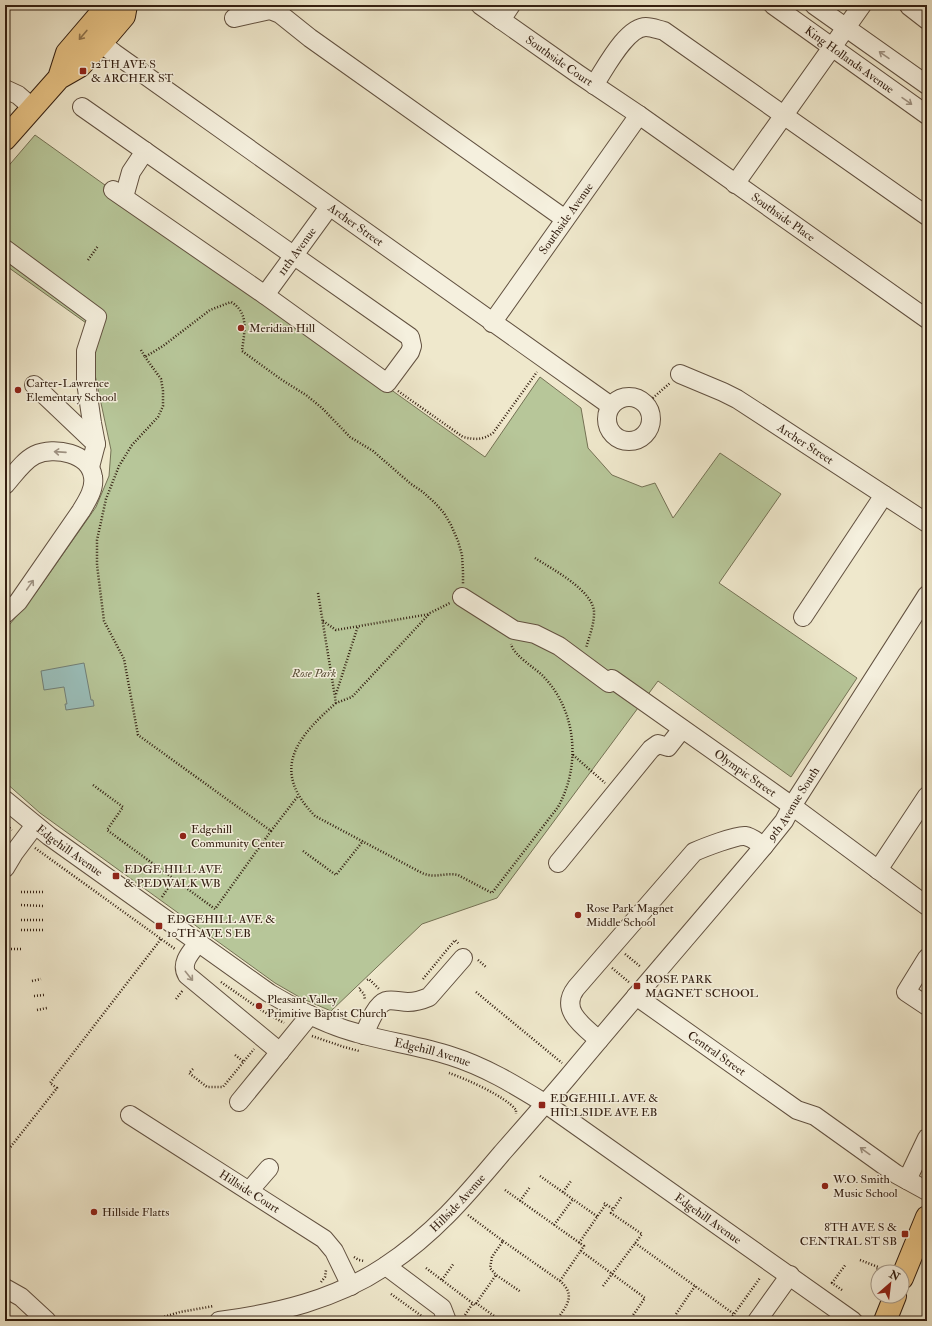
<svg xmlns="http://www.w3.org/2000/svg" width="932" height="1326" font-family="'IM FELL Double Pica',serif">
<rect width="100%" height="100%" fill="#efe8cc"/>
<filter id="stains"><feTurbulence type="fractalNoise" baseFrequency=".005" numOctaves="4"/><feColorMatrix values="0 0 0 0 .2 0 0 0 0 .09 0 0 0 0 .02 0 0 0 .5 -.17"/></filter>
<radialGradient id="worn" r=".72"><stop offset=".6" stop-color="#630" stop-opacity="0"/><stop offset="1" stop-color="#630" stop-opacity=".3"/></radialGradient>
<path fill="#b7c699" stroke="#757255" d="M35,135L485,457L540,377L581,408L588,448L612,475L642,487L655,483L673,518L720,453L781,494L719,583L857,678L791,777L658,681L497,898L422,924L331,1011L301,998L275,983L40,813L5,782V630L35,594L96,507L109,476L111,450L94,370L96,347L100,333L5,265V170Z"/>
<path fill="#9abfbb" stroke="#717f77" d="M84,663L91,700H93L94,706L66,710L65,704H67L64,687L44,690L41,671Z"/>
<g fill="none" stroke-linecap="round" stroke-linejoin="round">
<defs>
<g id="minor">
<path id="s1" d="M480,5L578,74L639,115L927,319"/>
<path id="s2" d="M773,5L927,115"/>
<path d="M814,5L927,85"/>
<path d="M910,5L909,6L927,20"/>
<path d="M234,18L270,10L280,14L310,38L565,219"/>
<path d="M501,20L511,5"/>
<path id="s3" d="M101,43L114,53L611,406"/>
<path d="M594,85C605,69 626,27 646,27C652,27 659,30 664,31L927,216"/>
<path d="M5,89L18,95L33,108"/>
<path d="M82,107L410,337L412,346L410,352L387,383L265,295L113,190"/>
<path d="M735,184L862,5"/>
<path d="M124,197L131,172L145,151"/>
<path d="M5,249L97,317L86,351V382L92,423L96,444L90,467"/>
<path id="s4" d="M265,295L329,207"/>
<path id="s5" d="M492,323L639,115"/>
<path id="s6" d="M680,374L723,392L737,399L927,523"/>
<path d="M34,385L96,444"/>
<circle cx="629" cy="419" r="22"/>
<path d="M5,485C14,475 23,461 35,455C54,446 90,453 93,477C95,489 87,501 81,511L18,602L5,614"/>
<path id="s7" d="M462,597L514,630L535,634L559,646L609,683L612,679L792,806L927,906"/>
<path d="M803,617L884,495"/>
<path id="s8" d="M5,800L49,836L269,993C296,1009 326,1025 357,1033C388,1042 421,1046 451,1056C486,1067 515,1085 546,1104L853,1321"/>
<path d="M558,863L651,749L658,744L668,747L682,729"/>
<path d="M5,868L14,853L35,825"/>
<path d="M878,870L927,796"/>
<path d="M198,943C191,952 180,963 187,975L280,1052"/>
<path d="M927,958L906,992L927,1006"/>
<path id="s9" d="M636,996L797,1110L815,1116L896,1174L927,1191"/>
<path d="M364,1035C368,1026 375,1005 386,1001C392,999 401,1002 408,1002C415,1002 422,1000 429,997L463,958"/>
<path d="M599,1040C583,1026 559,1010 576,988L694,852C703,848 736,835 745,836C752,837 758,843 764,846"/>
<path d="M239,1102L310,1015"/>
<path id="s10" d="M130,1115L324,1239L334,1251L351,1286"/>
<path d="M907,1180L927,1138"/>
<path d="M249,1191L269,1168"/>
<path d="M386,1266L442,1308L447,1321"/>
<path d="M5,1288L21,1297L47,1321"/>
<path id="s11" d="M219,1321C278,1313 334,1300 384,1267C433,1235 465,1197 502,1153C524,1128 546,1103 568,1077C633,999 699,923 764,846L784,821L792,806L927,595"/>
<path d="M757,1321L790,1275"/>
</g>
<path id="major" d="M59,78L67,53L108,5
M5,139L59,78L80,66L101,43L124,16L126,5
M902,1278L927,1217
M885,1321L895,1296"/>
</defs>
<use href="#minor" stroke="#625140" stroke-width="20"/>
<use href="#major" stroke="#331f11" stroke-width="24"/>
<path stroke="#331f11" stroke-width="2.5" stroke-dasharray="1 2" stroke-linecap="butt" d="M88,260L98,246
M141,350L145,357L163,346L210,310L231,302C250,313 244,333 242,351L282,380L306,395L322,408L350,437L373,451L411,484L423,492L436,504L444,513L451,525L458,541L462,555L463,572V584
M398,391L463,437C475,440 483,440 493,433L537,372
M646,404L670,383
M535,558C552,569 596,592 594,614C594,625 589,637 586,648
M318,593L336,703L352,697L430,613L450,603
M323,621L336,630L430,614
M336,694L358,626
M336,703C296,738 270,770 315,816L422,873C436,879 445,872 458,875L492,893L558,807C581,766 577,711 543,676C534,667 514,656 511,644
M573,755L605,783
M93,785L123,807L107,830L215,909L271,831L138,735L124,659L104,621L97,565V540L106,499L119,466L132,445L158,417L163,406V391L161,379L145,357
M5,824L12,830
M271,831L298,796
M35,848L175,949
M303,851L336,875L363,841
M21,892H43
M162,897L170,885
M21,905L43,906
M21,920H43
M21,930H43
M5,949H21
M625,954L641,967
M478,960L487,968
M612,968L630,983
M423,979L455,940L459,944
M367,980L369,979L379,989
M32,981L41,979
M221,982L261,1010L284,1023
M360,988L359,989L364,994L365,1000
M476,992L562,1063
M34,996L44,995
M176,999L183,990
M37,1010L47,1008
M312,1036L344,1047L359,1051
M235,1055L244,1062
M193,1069L189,1073L207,1087H223L254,1049
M449,1073C466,1079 505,1096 516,1110V1114
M5,1154L57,1088L50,1083L161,939
M540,1176L598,1217
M505,1190L584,1246L560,1281
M563,1192L571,1181
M520,1201L530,1187
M604,1203L613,1209
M468,1215L503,1241L492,1257L490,1268L496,1275L521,1292
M554,1225L573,1199
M503,1241L560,1281C577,1296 566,1306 556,1321
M579,1243L606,1204
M635,1243L734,1314
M581,1251L645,1298L629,1321
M354,1257L359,1260L364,1261
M860,1260L878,1267L874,1279
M426,1268L475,1305L496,1275
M442,1280L454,1263
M321,1282L325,1277L326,1270
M603,1286L642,1234L611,1213L622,1196
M842,1290L832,1283L846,1264
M391,1294L423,1317L424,1321
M476,1303L501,1321
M676,1314L695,1286
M465,1315L473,1303
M150,1321L180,1312L214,1306
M617,1321L620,1317L625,1321
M729,1321L760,1278"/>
<use href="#minor" stroke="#f5f0de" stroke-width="18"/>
<use href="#major" stroke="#e8c486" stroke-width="22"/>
</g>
<defs><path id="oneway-shaft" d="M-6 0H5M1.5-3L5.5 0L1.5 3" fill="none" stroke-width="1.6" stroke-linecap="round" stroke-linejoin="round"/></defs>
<use stroke="#8e724c" href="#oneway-shaft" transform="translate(83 35) rotate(130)"/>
<g stroke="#9e9282">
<use href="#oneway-shaft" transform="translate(884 55) rotate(-145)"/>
<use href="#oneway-shaft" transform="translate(907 101) rotate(35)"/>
<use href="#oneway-shaft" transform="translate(60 452) rotate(-176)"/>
<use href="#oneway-shaft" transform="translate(30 585) rotate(-55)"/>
<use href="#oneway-shaft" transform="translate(189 976) rotate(51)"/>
<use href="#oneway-shaft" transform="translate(865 1151) rotate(-144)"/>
</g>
<g fill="#8f2418" stroke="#f5f0de" stroke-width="1.5">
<rect x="79" y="67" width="8" height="8" rx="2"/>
<circle cx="241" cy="328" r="4"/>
<circle cx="18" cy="390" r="4"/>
<circle cx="183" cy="836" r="4"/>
<rect x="112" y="872" width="8" height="8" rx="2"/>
<circle cx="578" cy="915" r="4"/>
<rect x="155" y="922" width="8" height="8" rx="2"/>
<rect x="633" y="982" width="8" height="8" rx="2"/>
<circle cx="259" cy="1006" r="4"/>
<rect x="538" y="1101" width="8" height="8" rx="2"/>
<circle cx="825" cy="1186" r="4"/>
<circle cx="94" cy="1212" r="4"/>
<rect x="901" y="1230" width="8" height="8" rx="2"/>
</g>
<g text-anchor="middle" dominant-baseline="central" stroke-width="3" stroke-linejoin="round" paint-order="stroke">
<g font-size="12" fill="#331f11" stroke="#f5f0de">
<text stroke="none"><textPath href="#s1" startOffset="97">Southside Court</textPath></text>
<text stroke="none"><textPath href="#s2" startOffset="94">King Hollands Avenue</textPath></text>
<text stroke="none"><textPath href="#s1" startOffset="370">Southside Place</textPath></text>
<text stroke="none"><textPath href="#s5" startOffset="128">Southside Avenue</textPath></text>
<text stroke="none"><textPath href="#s3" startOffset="313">Archer Street</textPath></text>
<text stroke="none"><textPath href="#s4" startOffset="54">11th Avenue</textPath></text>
<text stroke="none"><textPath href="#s6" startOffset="144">Archer Street</textPath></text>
<text stroke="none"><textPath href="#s7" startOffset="340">Olympic Street</textPath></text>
<text stroke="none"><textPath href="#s11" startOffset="795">9th Avenue South</textPath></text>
<text stroke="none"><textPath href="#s8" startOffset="82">Edgehill Avenue</textPath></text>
<text stroke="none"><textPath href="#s8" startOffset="502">Edgehill Avenue</textPath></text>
<text stroke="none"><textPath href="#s9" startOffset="99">Central Street</textPath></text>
<text stroke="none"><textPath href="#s10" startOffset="142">Hillside Court</textPath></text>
<text stroke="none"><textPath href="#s11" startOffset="273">Hillside Avenue</textPath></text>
<text stroke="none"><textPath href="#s8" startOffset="826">Edgehill Avenue</textPath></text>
</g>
<g font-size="12" fill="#331f11" stroke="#f5f0de" text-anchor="start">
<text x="91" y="64">12TH AVE S<tspan x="91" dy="14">&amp; ARCHER ST</tspan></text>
<text x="249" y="328">Meridian Hill</text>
<text x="26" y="383">Carter-Lawrence<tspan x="26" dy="14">Elementary School</tspan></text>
<text x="191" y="829">Edgehill<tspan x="191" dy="14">Community Center</tspan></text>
<text x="124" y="869">EDGE HILL AVE<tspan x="124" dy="14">&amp; PEDWALK WB</tspan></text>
<text x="586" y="908">Rose Park Magnet<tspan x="586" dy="14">Middle School</tspan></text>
<text x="167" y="919">EDGEHILL AVE &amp;<tspan x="167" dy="14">10TH AVE S EB</tspan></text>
<text x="645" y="979">ROSE PARK<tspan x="645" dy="14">MAGNET SCHOOL</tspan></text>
<text x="267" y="999">Pleasant Valley<tspan x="267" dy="14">Primitive Baptist Church</tspan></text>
<text x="550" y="1098">EDGEHILL AVE &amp;<tspan x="550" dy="14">HILLSIDE AVE EB</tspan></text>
<text x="833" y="1179">W.O. Smith<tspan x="833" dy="14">Music School</tspan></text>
<text x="102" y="1212">Hillside Flatts</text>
<text x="897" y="1227" text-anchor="end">8TH AVE S &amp;<tspan x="897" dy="14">CENTRAL ST SB</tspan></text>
</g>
<g font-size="12" font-style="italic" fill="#5b513a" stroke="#f5f0de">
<text x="314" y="673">Rose Park</text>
</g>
</g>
<rect width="932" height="1326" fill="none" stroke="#efe8cc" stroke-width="20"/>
<rect x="6" y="6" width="920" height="1314" fill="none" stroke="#331f11" stroke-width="2"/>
<rect x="10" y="10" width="912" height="1306" fill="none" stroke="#331f11"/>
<g transform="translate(890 1284) rotate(28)"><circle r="19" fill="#f5f0de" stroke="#a79c8c"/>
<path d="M0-3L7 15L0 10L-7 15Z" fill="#8f2418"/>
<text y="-6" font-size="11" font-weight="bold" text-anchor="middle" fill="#331f11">N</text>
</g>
<rect width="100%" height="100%" filter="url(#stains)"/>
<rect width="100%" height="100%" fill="url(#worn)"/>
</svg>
